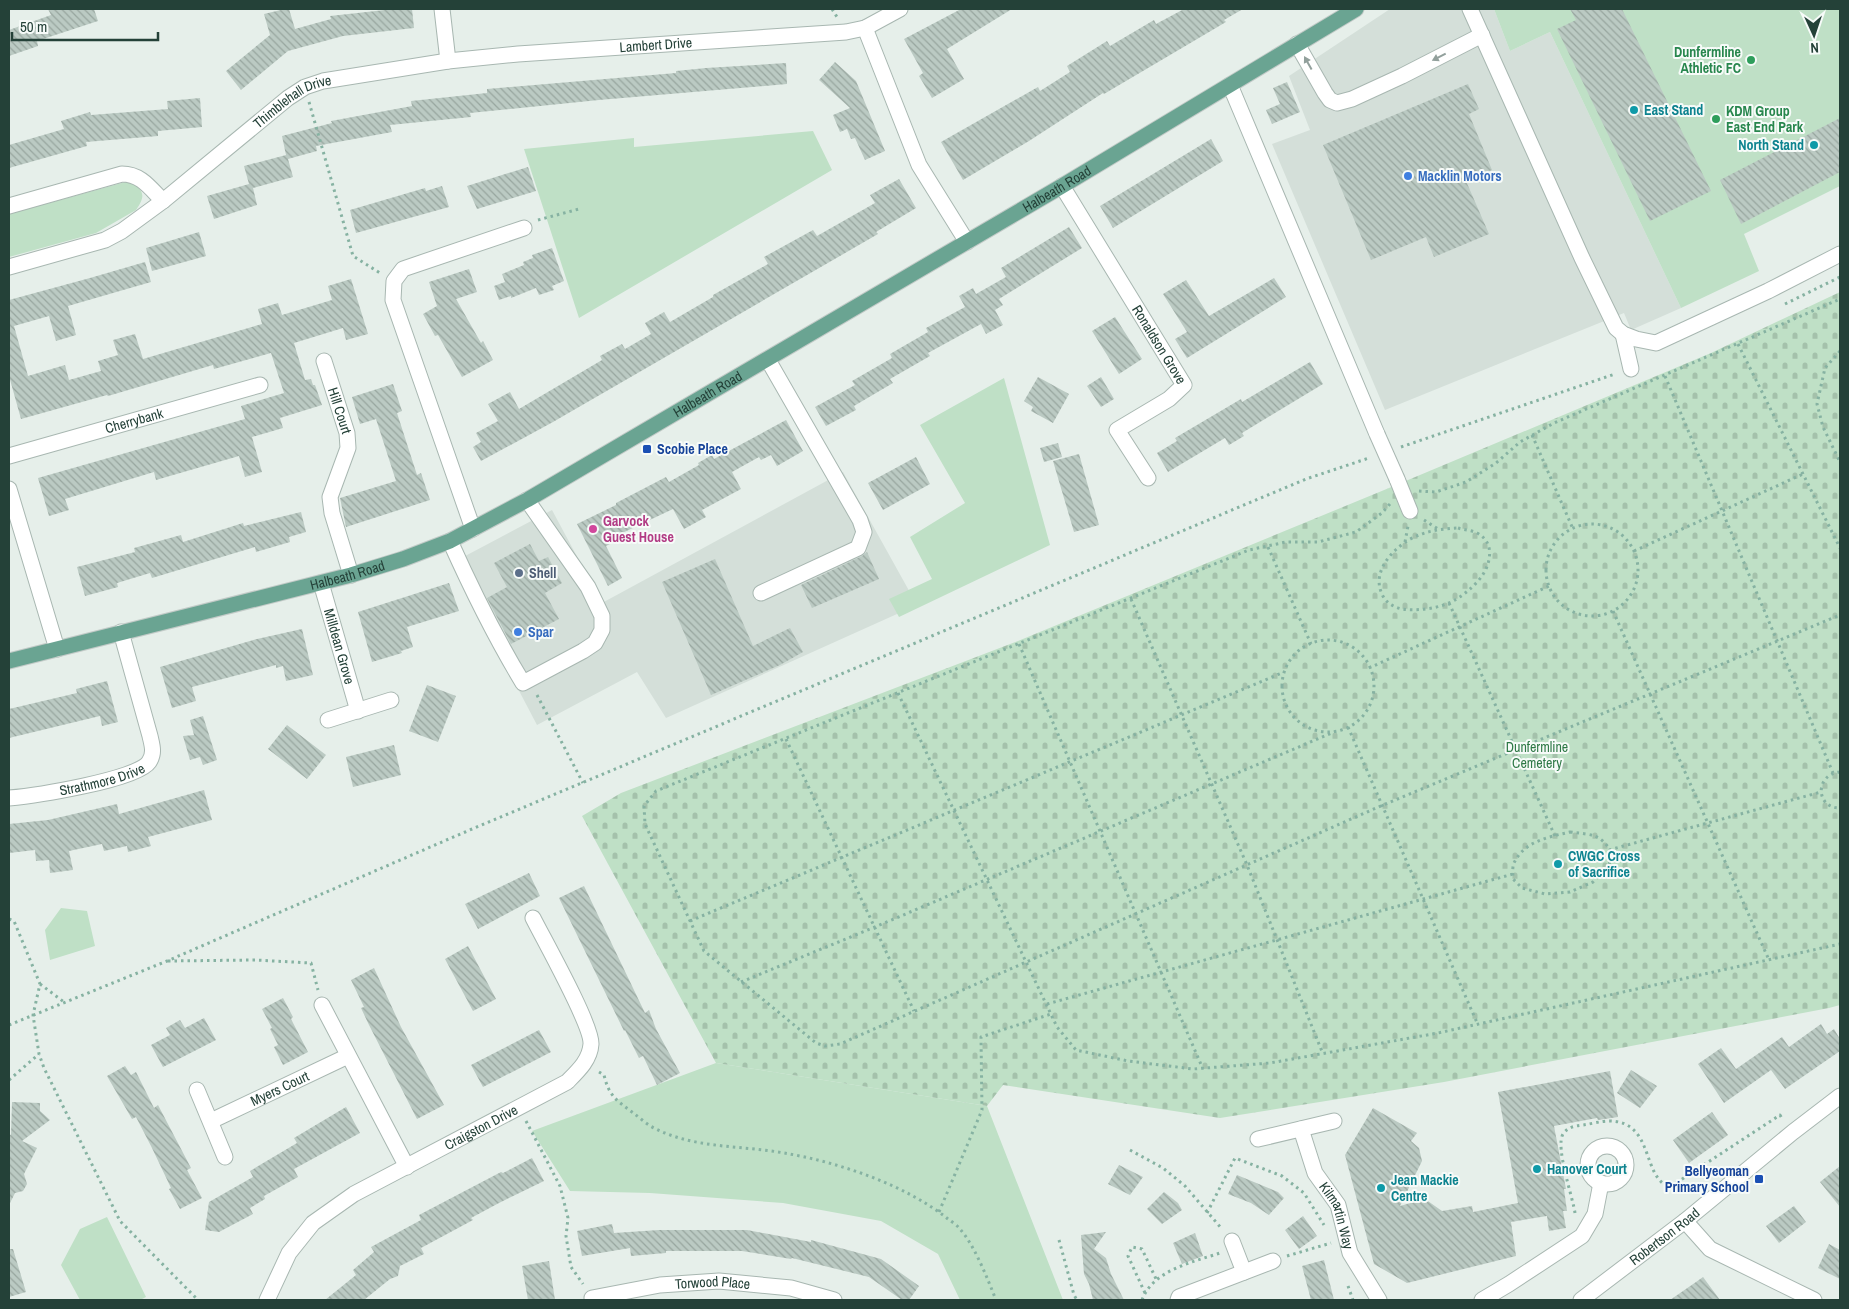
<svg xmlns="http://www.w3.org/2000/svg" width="1849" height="1309" font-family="'Archivo Narrow',sans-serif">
<defs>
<pattern id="cemetery-stones" width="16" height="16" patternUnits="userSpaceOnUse" patternTransform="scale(1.25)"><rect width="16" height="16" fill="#bfe0c6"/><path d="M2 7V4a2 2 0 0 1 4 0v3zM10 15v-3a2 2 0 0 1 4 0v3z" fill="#a4c1ab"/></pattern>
<pattern id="building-back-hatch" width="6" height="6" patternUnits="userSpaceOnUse" patternTransform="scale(1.25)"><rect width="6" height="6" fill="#bbcac3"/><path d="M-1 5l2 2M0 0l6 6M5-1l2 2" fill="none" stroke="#98a69f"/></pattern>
</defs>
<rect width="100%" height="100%" fill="#e6efea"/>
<path fill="#d4dfd9" d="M1390,9H1494L1510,51L1550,32L1681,308L1631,330L1624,313L1385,410L1272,144L1310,130L1289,76Z
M843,472L917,605L666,718L637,672L537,725L452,563L552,510L602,603Z"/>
<path fill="#bfe0c6" d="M1494,9H1840V186L1744,234L1759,271L1681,308L1550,32L1510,51Z
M813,131L832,170L579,318L524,149L634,138V147Z
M129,181C143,189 147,195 136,210L96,233L9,257V214Z
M1004,378L1050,545L899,617L889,599L932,579L910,537L965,503L920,425Z
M61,908L87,911L95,946L50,960L45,930Z
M716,1063L987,1106L1063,1300H960L938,1254L881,1221L783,1203L650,1193L570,1191L532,1131Z
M107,1217L146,1297L140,1300H80L61,1265L80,1229Z"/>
<path fill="url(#cemetery-stones)" d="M1840,292V1005L1829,1008L1444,1082L1220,1118L1003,1085L987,1106L716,1063L582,816L621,793L1018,641L1389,488L1711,353Z"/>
<path fill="url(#building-back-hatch)" d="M48,9H94L98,21L37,41L38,46L9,56V30L51,15Z
M285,9H289L295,29L331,19L330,16L394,9H412L414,28L343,36L288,51L241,90L226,71L270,35L264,14Z
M961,9H1012L947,49L964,79L932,98L919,76L923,73L904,39Z
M1184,9H1243L1224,20L1226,22L1104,94L1103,93L1029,141L963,180L941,142L1038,87L1040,91L1070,72L1067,66L1107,41L1110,46L1154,20L1156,24Z
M1570,9H1622L1711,191L1650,221L1557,29L1576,20Z
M835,62L856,81L885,151L865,160L855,138L851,139L847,129L840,132L833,115L850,108L819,80Z
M786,63L787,84L599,100L470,113L471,117L390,125L392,132L316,146L317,151L288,159L293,177L253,188L257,205L214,219L207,196L249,184L244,166L286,155L282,136L332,123L331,121L412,106L411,101L487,93V89L676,73V71L706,68Z
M1287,82L1300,112L1272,124L1266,110L1280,104L1273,88Z
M1468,84L1479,109L1469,114L1492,170L1466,181L1489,234L1434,257L1426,237L1371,260L1323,145Z
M200,98L202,127L158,131V136L86,142L87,146L9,168V145L64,129L61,121L90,112L91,115L168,109L167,101Z
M1840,118V172L1741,224L1720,180Z
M1211,139L1223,161L1113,228L1100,206Z
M528,167L536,191L477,209L467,186Z
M899,179L916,208L876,232L878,234L553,422L481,461L473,447L481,442L476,433L498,421L488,404L510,392L519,409L602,360L600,356L622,344L625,349L651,334L645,323L664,312L670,322L713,297V295L768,264L764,257L813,230L817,236L875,203L870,195Z
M442,186L449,207L356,233L350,210L425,188L426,191Z
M1069,227L1082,248L999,299L1003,305L995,310L1003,325L986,334L981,324L928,353L930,356L890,379L893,383L854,406L856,410L826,426L815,407L855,385L852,381L892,358L890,354L928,332L926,328L965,307L959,296L973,288L976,294L1006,277L1001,268Z
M199,232L206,256L152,271L146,248Z
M552,248L564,281L552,286L554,290L539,295L536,288L511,298V296L499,300L494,286L505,282L502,274L524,265L523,262L533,258L532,255Z
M145,262L151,282L68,306L76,335L56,341L49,316L14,326L28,376L65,365L69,380L101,371L98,361L118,355L113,340L135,334L143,359L262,324L258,309L278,303L282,315L332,300L328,286L351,279L368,334L346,340L343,328L294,343L305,380L311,379L313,385H315L322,405L280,418L283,428L252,437L262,472L245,477L239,456L156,480L154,472L65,499L69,510L49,516L38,478L245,419L241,406L284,393L271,353L214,369L213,365L108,396L107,395L21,419L9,376V300L90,278Z
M469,269L477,292L456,299L481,343L483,341L493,360L462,377L438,335L435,336L423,314L437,306L429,282Z
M1274,278L1286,297L1187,358L1175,339L1187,332L1163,294L1186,280L1209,316Z
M1115,317L1142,359L1119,374L1092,331Z
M1310,362L1323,384L1242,433L1244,436L1229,445L1225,438L1168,472L1157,453L1177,441L1175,438L1241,399L1242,402Z
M1038,377L1069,394L1053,423L1031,411L1033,407L1024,401Z
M1101,377L1114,399L1101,407L1087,386Z
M393,384L402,411L397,413L417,475L421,473L430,500L346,527L340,498L396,481L376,419L360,424L352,397Z
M786,420L803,451L777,466L771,455L761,460L759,457L732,472L741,489L702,510L706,517L684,529L673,509L618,535L620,539L606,546L622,578L608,586L577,524L616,505V503L666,477L669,482L699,465L698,463L712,455L714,459Z
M1058,443L1062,457L1044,462L1040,448Z
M1079,454L1099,525L1074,532L1053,461Z
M916,457L930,484L883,510L868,483Z
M301,512L306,532L289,537L290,542L256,552L255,547L152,578L150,573L117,583L118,587L85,596L77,567L135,552L134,548L181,535L183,542L243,523L244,526Z
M530,544L539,561L548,557L562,583L545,593L559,619L511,644L487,598L507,587L494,563Z
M867,552L879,579L812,608L801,585L862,556Z
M715,559L753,646L790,628L803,652L780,665L711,695L662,582Z
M449,583L459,611L407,627L413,647L401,651L402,653L372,662L358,612Z
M302,629L313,675L286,681L283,666L276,668V665L192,687L196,701L172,708L160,667L257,639Z
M107,681L118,722L102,726L100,716L9,738V709L77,693L76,689Z
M427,685L456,696L438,742L409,731Z
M203,716L217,760L203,765L200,757L190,760L183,736L194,735L190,720Z
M287,725L326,755L307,779L268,749Z
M394,745L401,775L353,787L346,757Z
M204,790L212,820L148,837L151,846L128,852L127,846L104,851L102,844L69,851L73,870L50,873L49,860L36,861L35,850L9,853V824L48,820L117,804L119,814Z
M529,873L540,896L478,929L465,904Z
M584,886L645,1013L649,1010L656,1029L680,1073L657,1085L643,1056L639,1058L625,1030L624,1031L559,898Z
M468,946L496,999L473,1011L445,959Z
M374,968L401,1027L444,1105L417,1119L369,1025L361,1008L364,1007L351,980Z
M283,998L293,1017L291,1019L308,1052L283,1065L274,1047L278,1045L270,1029L272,1028L262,1009Z
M204,1018L216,1040L163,1067L151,1045L170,1035L166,1028L180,1020L185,1028Z
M1821,1024L1827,1034L1834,1029L1840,1039V1051L1785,1089L1771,1070L1724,1103L1698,1064L1721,1048L1736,1069L1782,1037L1789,1047Z
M539,1030L551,1052L483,1087L471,1065Z
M125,1066L131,1075L136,1072L154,1108L158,1105L191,1168L187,1170L202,1198L180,1209L169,1189L171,1188L152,1148L136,1117L132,1119L107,1076Z
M1631,1070L1657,1086L1640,1108L1617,1093Z
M1610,1071L1618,1117L1598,1120L1597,1118L1554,1126L1566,1189H1564L1567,1211H1563L1566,1228L1549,1231L1547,1216L1511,1222L1516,1256L1407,1283L1374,1264L1345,1155L1373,1108L1417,1133L1411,1141L1419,1148L1422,1161L1400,1206L1425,1199L1442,1211L1472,1206L1473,1212L1518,1203L1498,1092Z
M12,1102L40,1103V1111L50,1120L22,1141L37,1148L24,1174L27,1184L23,1191L15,1193L9,1205V1134L11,1135Z
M346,1107L360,1133L294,1169L298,1177L264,1196L265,1199L250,1208L253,1214L219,1232L205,1230L209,1202L253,1177L250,1171L297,1143L294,1138Z
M1712,1112L1728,1135L1689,1163L1673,1140Z
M532,1158L544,1181L499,1203L471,1218L473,1220L421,1248L424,1254L400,1266L398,1276L390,1279L364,1300H325L356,1275L353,1270L374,1252L371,1247L421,1220L419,1215L501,1172L503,1173Z
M1119,1165L1143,1177L1130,1195L1108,1184Z
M1840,1166V1207L1820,1182Z
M1237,1175L1278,1192L1284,1198L1269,1215L1251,1203L1228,1194Z
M1164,1192L1178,1203L1182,1210L1162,1224L1147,1209Z
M1794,1206L1806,1222L1779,1243L1766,1226Z
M1303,1216L1317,1236L1299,1249L1285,1230Z
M612,1224L614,1233L659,1230H747L811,1242V1240L881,1259L919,1286L909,1300H902L869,1277L792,1258L791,1259L742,1251H666V1253L631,1256L630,1248L582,1256L577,1231Z
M1106,1232L1094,1249L1106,1258L1111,1274L1124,1300H1093L1089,1284L1084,1274L1081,1235Z
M1195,1233L1203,1256L1182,1264L1173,1243Z
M1829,1244L1840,1250V1279L1818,1268Z
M9,1249H13L26,1292L9,1297Z
M1324,1260L1334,1300H1311L1302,1266Z
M549,1261L555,1300H528L522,1266Z
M1703,1277L1720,1300H1670L1696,1282Z"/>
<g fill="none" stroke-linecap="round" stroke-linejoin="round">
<defs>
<g id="minor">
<path d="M442,9L448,61"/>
<path d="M1470,9L1582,258L1616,328L1623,334L1636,339L1656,343L1768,291L1840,254"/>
<path d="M865,28L919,165L967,242"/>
<path d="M1297,44L1325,93L1330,100L1337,103L1352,99L1402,76L1482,35"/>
<path d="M1230,85L1377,434"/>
<path id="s1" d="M1062,186L1184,385L1169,399L1117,430L1148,478"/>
<path d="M9,206L122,174C141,174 150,188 163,201"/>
<path id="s2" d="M9,267L105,240L122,231L163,201L288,98L305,87L323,81L448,61L518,54L846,32L865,28L900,9"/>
<path d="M1623,334L1631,369"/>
<path id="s3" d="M324,361L347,433L348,448L330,497L332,513L351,575"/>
<path id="s4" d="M9,456L260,385"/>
<path d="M1397,479L1410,511"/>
<path d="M9,489L57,649"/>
<path d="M473,529L393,300L394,281L403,269L524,228"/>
<path d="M450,541C472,590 495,637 523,683L583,651L595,643L602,630V616L588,587L527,500"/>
<path id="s5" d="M321,583L358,711"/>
<path d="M761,593L858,548L864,532L860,520L768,360"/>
<path d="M328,720L391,700"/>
<path id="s6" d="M9,798C33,796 137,780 149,762C155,753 152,745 150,736L121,632"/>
<path d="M322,1005L407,1167"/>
<path d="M197,1090L225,1157"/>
<path id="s7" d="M211,1121L348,1056"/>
<path id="s8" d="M1301,1129L1315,1173L1338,1205L1350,1253L1379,1300"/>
<path d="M1258,1139L1334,1121"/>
<circle cx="1607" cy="1165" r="19"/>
<path d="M1685,1221L1710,1249L1814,1300"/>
<path d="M1232,1241L1244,1272"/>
<path id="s9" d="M592,1298L660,1285L719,1281L791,1288L834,1300"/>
<path id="s10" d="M267,1300L289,1253L313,1223L354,1194L567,1082C578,1071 590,1060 591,1044C592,1025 544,940 533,918"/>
<path d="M1178,1300L1179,1297L1273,1261"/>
<path d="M1482,1300L1509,1284L1582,1236L1595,1214L1601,1183"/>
<path id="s11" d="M1581,1300L1685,1221L1793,1132L1840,1096"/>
</g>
<g id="major">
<path id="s12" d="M9,661L351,575L403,559L450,541L527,500L1062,186L1356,9"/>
</g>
</defs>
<use href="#minor" stroke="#a8b7b1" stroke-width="17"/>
<use href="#major" stroke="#c2cac7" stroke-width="17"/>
<path stroke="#86b2a2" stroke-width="3" stroke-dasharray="2.5 4" stroke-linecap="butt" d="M832,9L837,17
M309,102L353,256L380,273
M538,220L579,209
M1785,304L1840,277
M1738,344L1840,548
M1840,351L1825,368L1817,404L1823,427L1840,462
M1665,376L1833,773
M1532,435L1573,529
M1401,447L1615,374
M1419,491L1436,492L1466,482L1496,463L1520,442L1554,423L1840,299
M1390,504L1382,513L1356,532L1318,542H1286L1249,550L656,791L644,806L645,824L704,951L816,1043L825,1046L840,1044L1383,805L1840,615
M1424,520L1438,529
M1546 570a46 46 0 1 1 92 0a46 46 0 1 1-92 0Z
M1458,528C1464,530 1471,530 1477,533C1497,543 1490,568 1478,581C1470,590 1461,597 1451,602C1436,609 1418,611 1402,609C1393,607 1385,602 1382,594C1372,573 1390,552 1407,541C1423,531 1440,529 1458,528Z
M1405,542L1408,526
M1268,547L1311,644
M1634,551L1803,474
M1131,599L1247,865L1323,1054
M1449,603L1555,836
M1613,611L1769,960
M1282 686a46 46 0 1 1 92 0a46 46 0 1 1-92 0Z
M1019,644L1203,1069
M1369,668L1549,586
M898,693L1057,1027L1076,1050L1128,1061L1193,1069L1270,1063L1438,1033L1840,944
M537,695L583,783
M1348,727L1478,1025
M786,739L914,1011
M1840,772C1815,774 1815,808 1840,808
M1570,832C1592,835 1600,833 1612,853L1609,865L1593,882L1570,892L1545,894L1522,888L1513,879C1513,874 1512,868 1514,863C1524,841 1549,837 1570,832Z
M1609,850L1821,792
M9,919L14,921L40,984L33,1015L39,1054L44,1068L120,1221L198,1300
M690,921L1284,672
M168,961L255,960L311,963L318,990
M741,982L875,927L1334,732
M40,984L64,1002
M1047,1004L1513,874
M9,1025L167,961L472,829L1306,479L1369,458
M599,1072L604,1075C609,1096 616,1100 632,1112C639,1117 646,1124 654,1128C695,1149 740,1145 784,1153C838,1162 906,1185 948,1219C952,1222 957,1225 960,1229C975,1246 988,1280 996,1300
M9,1080L39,1054
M526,1121L560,1186L568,1218L566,1236L571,1267L583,1284
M1130,1150L1163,1168L1185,1186L1222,1229
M939,1212L982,1110L981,1037L1051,1014
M1207,1213L1235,1158L1282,1176L1304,1193L1324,1225
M1575,1213C1573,1198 1555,1147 1563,1134C1568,1127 1574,1126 1583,1125C1591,1124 1601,1121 1609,1121C1655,1121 1641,1178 1670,1187L1780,1115L1783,1120
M1059,1240L1074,1295L1077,1300
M1287,1256L1331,1243
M1348,1286L1353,1300
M1145,1293L1128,1256L1132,1247L1142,1249L1157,1281
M1142,1300C1153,1270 1193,1262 1220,1253"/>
<use href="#minor" stroke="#fff" stroke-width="15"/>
<use href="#major" stroke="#6aa492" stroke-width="15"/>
<defs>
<path id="minor-bridge" d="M1377,434L1397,479"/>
</defs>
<use href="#minor-bridge" stroke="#a8b7b1" stroke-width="17" stroke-linecap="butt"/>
<use href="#minor-bridge" stroke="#fff" stroke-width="15"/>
</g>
<defs><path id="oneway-solid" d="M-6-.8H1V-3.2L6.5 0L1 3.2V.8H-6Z" transform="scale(1.25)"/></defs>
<g fill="#92a09c">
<use href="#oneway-solid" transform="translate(1439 57) rotate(153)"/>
<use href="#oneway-solid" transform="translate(1308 63) rotate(-119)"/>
</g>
<g fill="#2e9e5b" stroke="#f7fbf9" stroke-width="2">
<circle cx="1751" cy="60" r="5"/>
<circle cx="1716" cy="119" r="5"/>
</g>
<g fill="#0f9aa8" stroke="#f7fbf9" stroke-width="2">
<circle cx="1634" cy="110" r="5"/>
<circle cx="1814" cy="145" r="5"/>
<circle cx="1558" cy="864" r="5"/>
<circle cx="1537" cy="1169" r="5"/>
<circle cx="1381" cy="1188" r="5"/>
</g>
<g fill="#3f7fe0" stroke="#f7fbf9" stroke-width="2">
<circle cx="1408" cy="176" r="5"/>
<circle cx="518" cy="632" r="5"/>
</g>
<g fill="#1a4fb4" stroke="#f7fbf9" stroke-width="2">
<rect x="642" y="444" width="10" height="10" rx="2.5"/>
<rect x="1754" y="1174" width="10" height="10" rx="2.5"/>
</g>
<circle fill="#d1479c" stroke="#f7fbf9" stroke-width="2" cx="593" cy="529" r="5"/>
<circle fill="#5c6f8a" stroke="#f7fbf9" stroke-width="2" cx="519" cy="573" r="5"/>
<g text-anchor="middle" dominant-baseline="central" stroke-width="4" stroke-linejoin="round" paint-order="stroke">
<g font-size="14" fill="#244138" stroke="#f7fbf9">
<text stroke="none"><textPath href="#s2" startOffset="706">Lambert Drive</textPath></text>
<text stroke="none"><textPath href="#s2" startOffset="334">Thimblehall Drive</textPath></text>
<text stroke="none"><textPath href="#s12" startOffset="1159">Halbeath Road</textPath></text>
<text stroke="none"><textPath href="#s1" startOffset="186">Ronaldson Grove</textPath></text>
<text stroke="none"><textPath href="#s12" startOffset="754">Halbeath Road</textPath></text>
<text stroke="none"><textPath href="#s3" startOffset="52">Hill Court</textPath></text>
<text stroke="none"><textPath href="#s4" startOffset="130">Cherrybank</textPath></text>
<text stroke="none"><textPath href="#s12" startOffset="349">Halbeath Road</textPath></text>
<text stroke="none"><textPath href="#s5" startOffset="66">Milldean Grove</textPath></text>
<text stroke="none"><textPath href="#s6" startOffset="95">Strathmore Drive</textPath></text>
<text stroke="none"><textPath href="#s7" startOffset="76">Myers Court</textPath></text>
<text stroke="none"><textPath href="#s10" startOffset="284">Craigston Drive</textPath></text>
<text stroke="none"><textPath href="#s8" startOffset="95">Kilmartin Way</textPath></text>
<text stroke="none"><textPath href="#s11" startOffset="105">Robertson Road</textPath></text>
<text stroke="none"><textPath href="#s9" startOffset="122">Torwood Place</textPath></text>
</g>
<g font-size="14" font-weight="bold" fill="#27864d" stroke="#f7fbf9" text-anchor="end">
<text x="1741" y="52">Dunfermline<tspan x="1741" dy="16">Athletic FC</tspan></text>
<text x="1726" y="111" text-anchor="start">KDM Group<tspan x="1726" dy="16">East End Park</tspan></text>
</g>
<g font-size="14" font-weight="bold" fill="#0d838f" stroke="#f7fbf9" text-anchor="start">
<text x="1644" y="110">East Stand</text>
<text x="1804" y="145" text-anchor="end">North Stand</text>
<text x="1568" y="856">CWGC Cross<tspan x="1568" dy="16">of Sacrifice</tspan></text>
<text x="1547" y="1169">Hanover Court</text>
<text x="1391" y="1180">Jean Mackie<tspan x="1391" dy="16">Centre</tspan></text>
</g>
<g font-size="14" font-weight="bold" fill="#366cbe" stroke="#f7fbf9" text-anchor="start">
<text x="1418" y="176">Macklin Motors</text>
<text x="528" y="632">Spar</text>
</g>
<g font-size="14" font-weight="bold" fill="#164399" stroke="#f7fbf9" text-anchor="start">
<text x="657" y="449">Scobie Place</text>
<text x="1749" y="1171" text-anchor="end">Bellyeoman<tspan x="1749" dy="16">Primary School</tspan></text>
</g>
<g font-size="14" font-weight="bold" fill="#b23c85" stroke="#f7fbf9" text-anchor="start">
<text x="603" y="521">Garvock<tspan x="603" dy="16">Guest House</tspan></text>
</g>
<g font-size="14" font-weight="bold" fill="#4e5e75" stroke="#f7fbf9" text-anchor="start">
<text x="529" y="573">Shell</text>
</g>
<g font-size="14" fill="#2e7946" stroke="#f7fbf9">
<text x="1537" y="747">Dunfermline<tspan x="1537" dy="16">Cemetery</tspan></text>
</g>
</g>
<rect width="1849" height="1309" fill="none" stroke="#244138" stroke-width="20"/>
<g transform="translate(1814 35) rotate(177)" stroke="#f7fbf9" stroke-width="4" paint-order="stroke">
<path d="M0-4L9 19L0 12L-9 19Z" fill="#244138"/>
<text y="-8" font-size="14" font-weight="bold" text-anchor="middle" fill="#244138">N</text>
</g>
<path d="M12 32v8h146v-8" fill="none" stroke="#244138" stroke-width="2.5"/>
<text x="20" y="32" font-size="15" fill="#244138" stroke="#f7fbf9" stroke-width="4" paint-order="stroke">50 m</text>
</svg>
